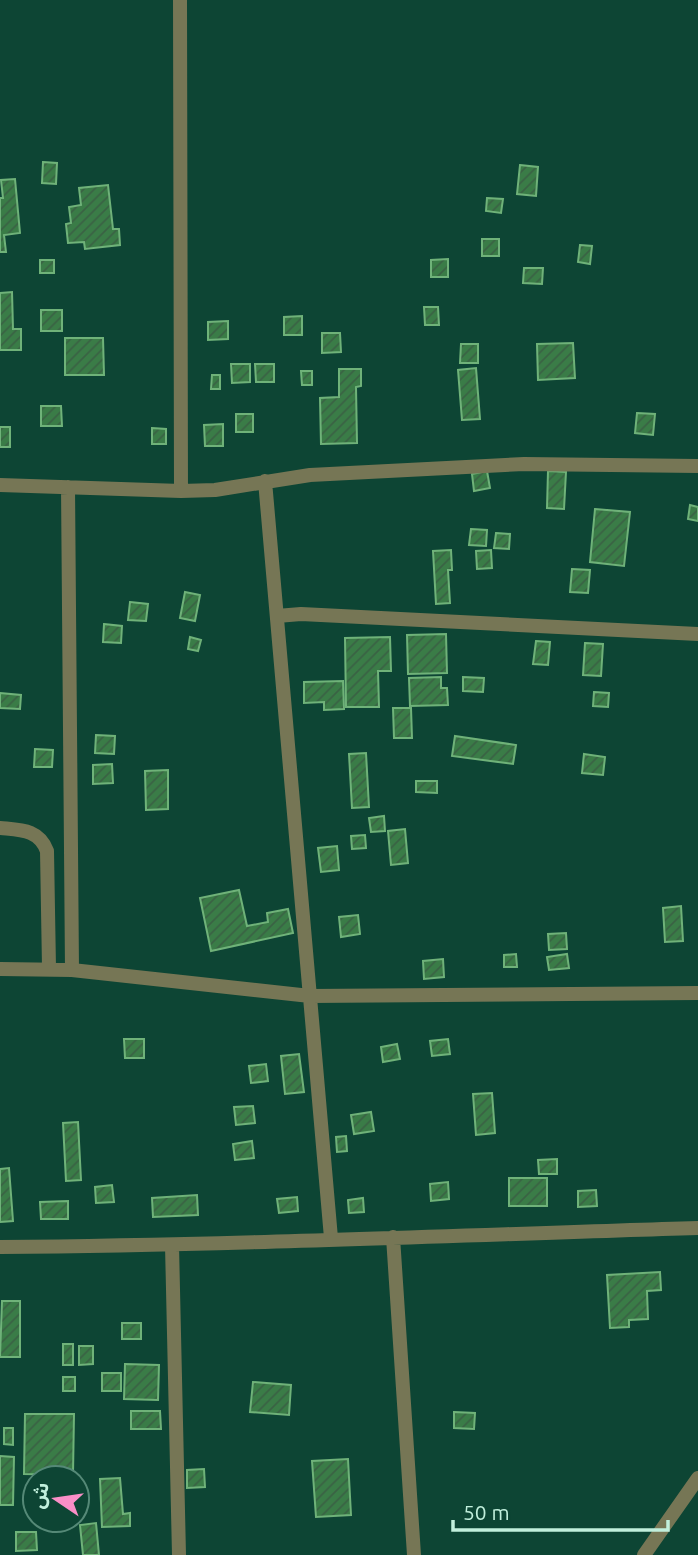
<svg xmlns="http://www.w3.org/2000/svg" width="698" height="1555" font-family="Ubuntu,'Noto Sans Arabic',sans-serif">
<defs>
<pattern id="building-hatch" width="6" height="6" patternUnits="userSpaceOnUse" patternTransform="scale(1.75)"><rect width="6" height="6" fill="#3a7c47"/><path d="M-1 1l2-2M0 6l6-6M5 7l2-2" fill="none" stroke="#3a6244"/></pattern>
</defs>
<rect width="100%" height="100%" fill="#0d4534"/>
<path fill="url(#building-hatch)" stroke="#6fb279" stroke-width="2" d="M43,162L57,163L56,184L42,183Z
M520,165L538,167L536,196L517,194Z
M15,179L20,233L4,235L6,252H0V198H3L1,180Z
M108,185L113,229H119L120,245L85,249L84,242L68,243L66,224L71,223L69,207L81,205L79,188Z
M487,198L503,199L501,213L486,211Z
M482,239H499V256H482Z
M580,245L592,246L590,264L578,262Z
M448,259V277H431V260Z
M40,260H54V273H40Z
M524,268H543L542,284L523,283Z
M12,292L13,329H21V350H0V293Z
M424,307H438L439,325H425Z
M41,310H62V331H41Z
M302,316V335H284V317Z
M228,321V339L208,340V322Z
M322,333H340L341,352L322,353Z
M65,338H103L104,375H65Z
M573,343L575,378L538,380L537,344Z
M461,344H478V363H460Z
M231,364H250V382L232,383Z
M255,364H274V382H256Z
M476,368L480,419L462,420L458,370Z
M339,369H361V386L356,387L357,443L321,444L320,398L339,397Z
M301,371H312V385H302Z
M212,375H220V389H211Z
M41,406H61L62,426H41Z
M637,413L655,414L653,435L635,433Z
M236,414H253V432H236Z
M223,424V446H205L204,425Z
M0,427H10V447H0Z
M152,428L166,429V444H152Z
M487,471L490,488L474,491L472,474Z
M548,471L566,472L564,509L547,508Z
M690,505L698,507V521L688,519Z
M595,509L630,512L624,566L590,562Z
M471,529L487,530L486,546L469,545Z
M496,533L510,534L509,549L494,548Z
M451,550L452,570H448L450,603L436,604L433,551Z
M491,550L492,568L477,569L476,551Z
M572,569L590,570L588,593L570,592Z
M185,592L200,595L195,621L180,618Z
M130,602L148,604L146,621L128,620Z
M104,624L122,626L121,643L103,642Z
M446,634L447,673L408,674L407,635Z
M190,637L201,640L198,651L188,649Z
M390,637L391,671H378L379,707H346L345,638Z
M536,641L550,642L548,665L533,664Z
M585,643L603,644L601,676L583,675Z
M441,677V688H447L448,705L410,706L409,678Z
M463,677L484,678L483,692L463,691Z
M343,681L344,709L324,710V702L304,703V682Z
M594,692L609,693L608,707L593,706Z
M0,693L21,695L20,709L0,708Z
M393,708H411L412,738H394Z
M96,735L115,736L114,754L95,753Z
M455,736L516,745L513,764L452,756Z
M35,749L53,750L52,767H34Z
M366,753L369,807L352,808L349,754Z
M584,754L605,757L603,775L582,773Z
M112,764L113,783L93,784V765Z
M168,770V809L146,810L145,771Z
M416,781H437V793L416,792Z
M384,816L385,831L371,832L369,818Z
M405,829L408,863L391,865L388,831Z
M365,835L366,848L352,849L351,836Z
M337,846L339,870L321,872L318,848Z
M239,890L247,926L268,922L267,913L288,909L293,933L211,951L200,898Z
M681,906L683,941L665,942L663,908Z
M358,915L360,934L341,937L339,917Z
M566,933L567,949L549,950L548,934Z
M516,954L517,967H504V955Z
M567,954L569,968L549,970L547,957Z
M443,959L444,977L424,979L423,961Z
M124,1039H144V1058H125Z
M448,1039L450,1054L432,1056L430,1041Z
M397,1044L400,1059L383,1062L381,1047Z
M299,1054L304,1092L285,1094L281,1056Z
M266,1064L268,1081L251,1083L249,1066Z
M492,1093L495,1133L476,1135L473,1094Z
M253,1106L255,1123L236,1125L234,1107Z
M371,1112L374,1131L354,1134L351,1115Z
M78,1122L81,1180L66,1181L63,1123Z
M346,1136L347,1151L337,1152L336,1137Z
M252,1141L254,1158L235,1160L233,1144Z
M557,1159V1174H539L538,1160Z
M9,1168L13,1221L0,1222V1169Z
M509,1178H547V1206H509Z
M448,1182L449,1199L431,1201L430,1184Z
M112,1185L114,1202L96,1203L95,1187Z
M596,1190L597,1206L578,1207V1191Z
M197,1195L198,1215L153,1217L152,1198Z
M297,1197L298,1211L279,1213L277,1199Z
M363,1198L364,1212L349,1213L348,1200Z
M68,1201V1219H41L40,1202Z
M660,1272L661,1290L647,1291L648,1319L629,1320V1327L610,1328L607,1275Z
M2,1301H20V1357H0Z
M122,1323H141V1339H122Z
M63,1344H73V1365H63Z
M79,1346H93V1364L79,1365Z
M125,1364L159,1365L158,1400L124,1399Z
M102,1373H121V1391H102Z
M63,1377H75V1391H63Z
M253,1382L291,1385L289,1415L250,1412Z
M131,1411H160L161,1429H131Z
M454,1412L475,1413L474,1429L454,1428Z
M25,1414H74L73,1475L24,1474Z
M4,1428H13V1445L4,1444Z
M0,1456L14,1457L13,1505H0Z
M348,1459L351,1515L316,1517L312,1461Z
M204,1469L205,1487L187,1488V1470Z
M120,1478L123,1514L130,1513V1526L102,1527L100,1479Z
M96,1523L99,1555H83L80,1525Z
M16,1532H36L37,1550L16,1551Z"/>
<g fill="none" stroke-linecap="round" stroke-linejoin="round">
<path stroke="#767655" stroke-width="14" d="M180,0L181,491
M265,481L331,1238
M0,485L181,491L215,490L310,475L524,464L698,466
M68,487L72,970
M277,616L301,614L698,634
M0,828C20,830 39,829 47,851L49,968
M0,969L72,970L310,996L698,993
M393,1237L414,1555
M172,1245L179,1555
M0,1247C233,1245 465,1235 698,1228
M644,1555L698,1478"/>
</g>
<g transform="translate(56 1499) rotate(283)"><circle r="33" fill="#0d4534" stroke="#558977" stroke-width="2"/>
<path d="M0-5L12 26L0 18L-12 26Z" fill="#fa8fc7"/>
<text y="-10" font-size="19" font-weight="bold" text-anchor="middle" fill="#c1efdc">ش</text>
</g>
<path d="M453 1520v10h215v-10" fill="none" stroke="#c1efdc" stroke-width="3.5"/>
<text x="463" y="1520" font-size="21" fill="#c1efdc" stroke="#0d4534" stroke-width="5" paint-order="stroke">50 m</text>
</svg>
